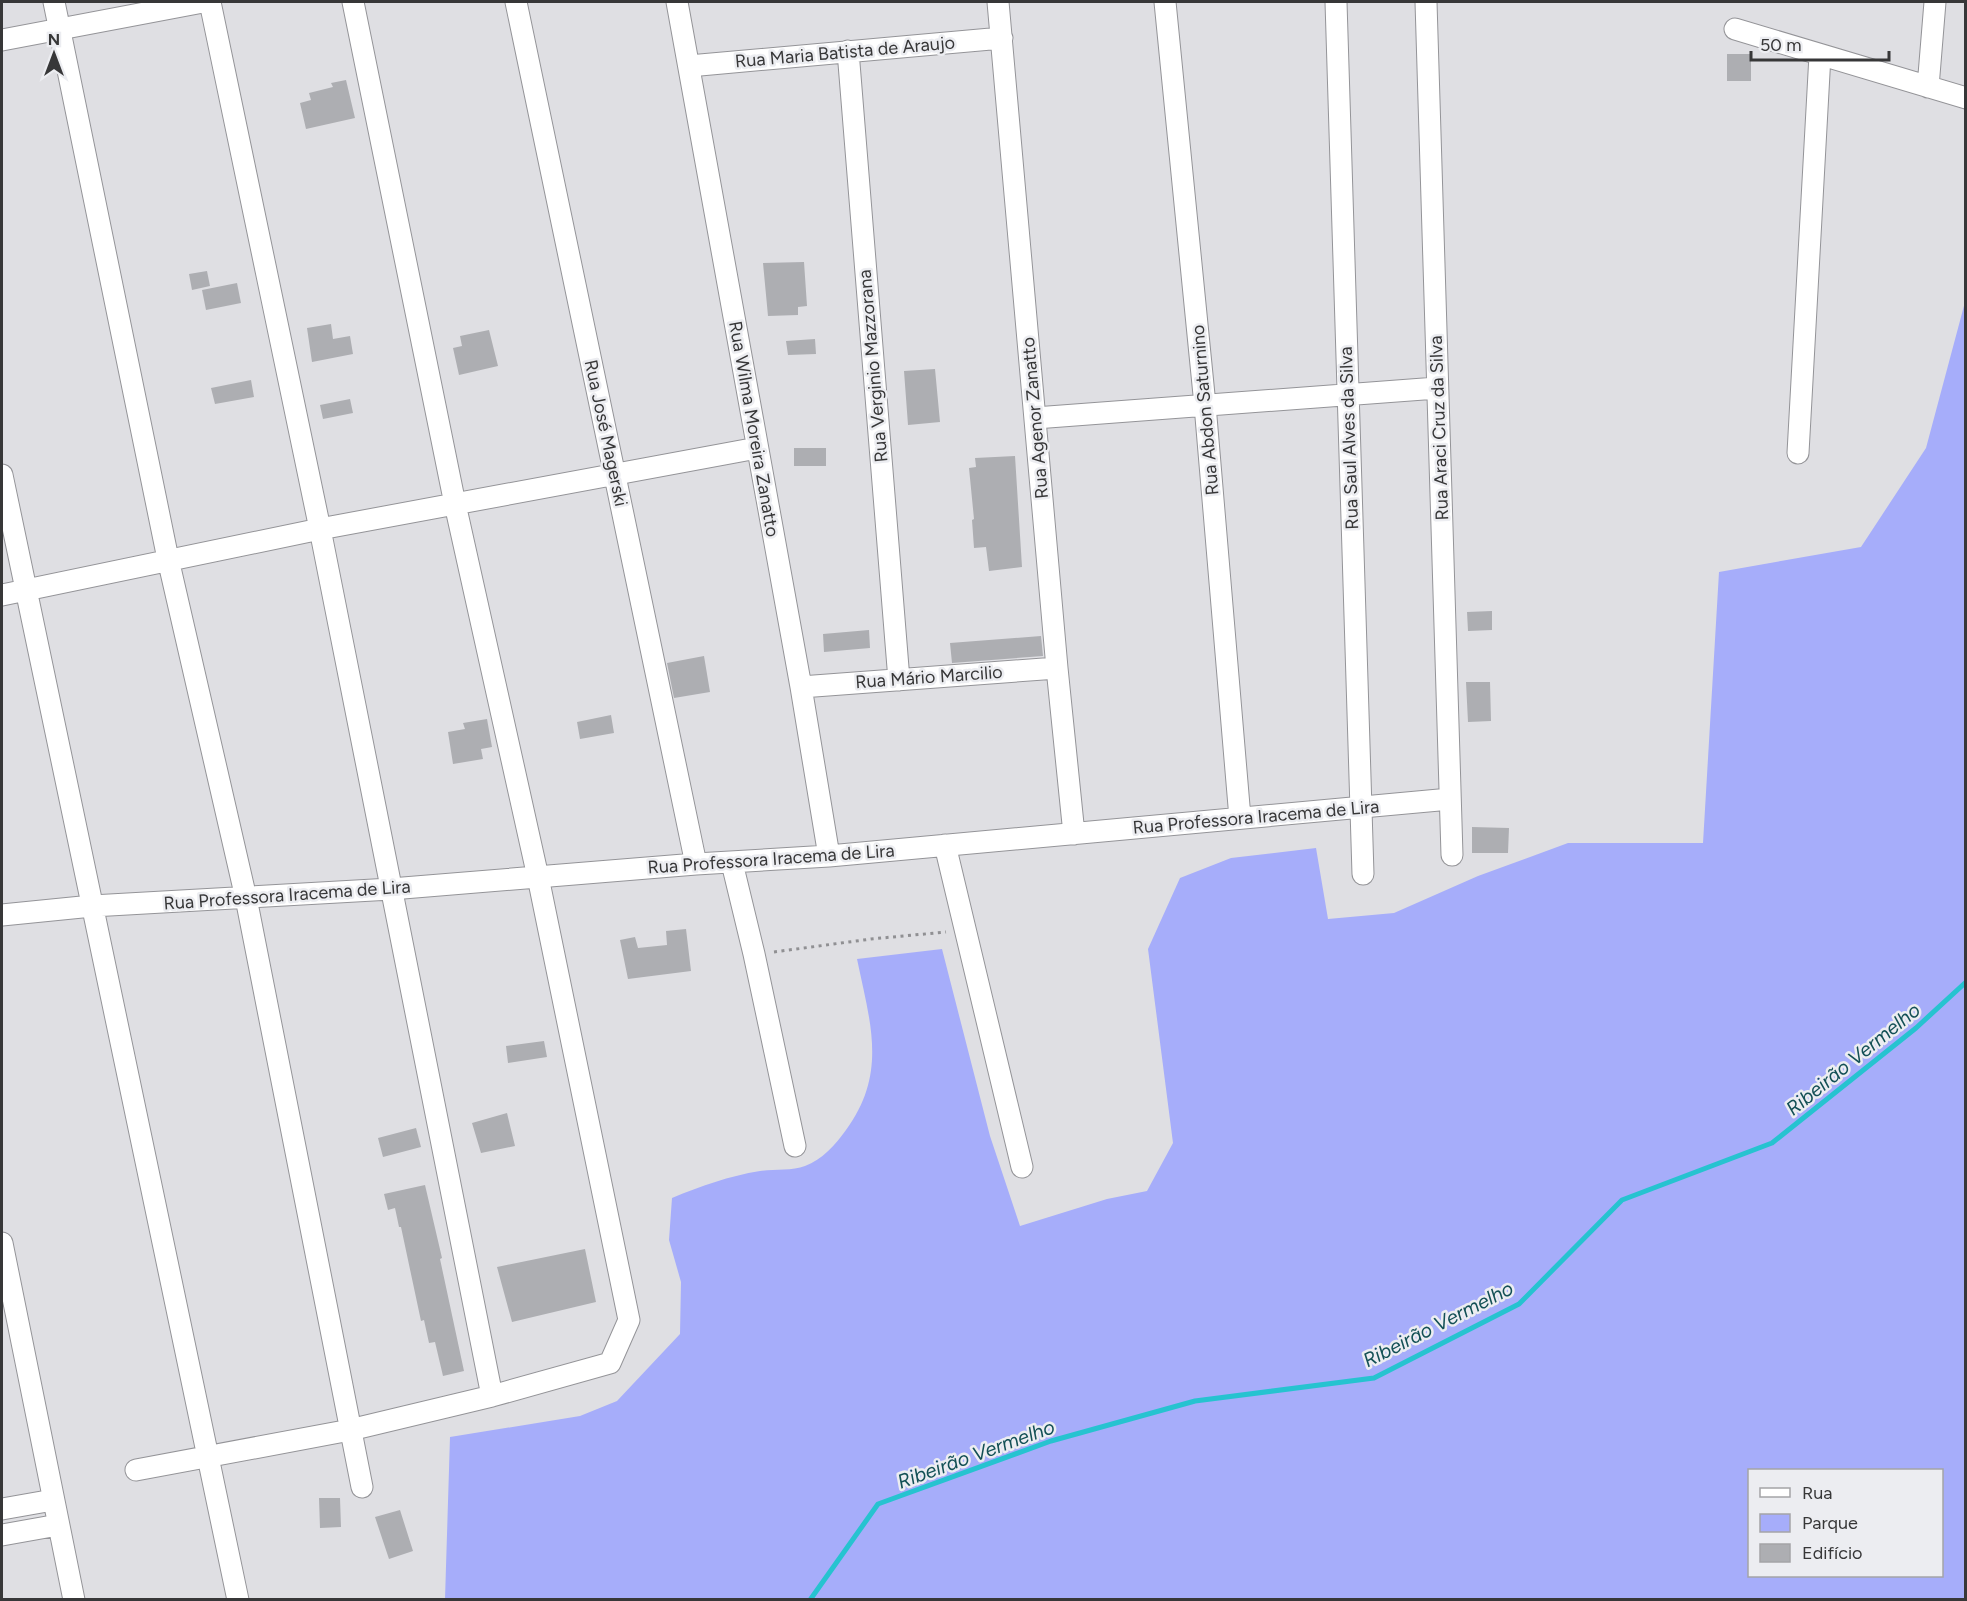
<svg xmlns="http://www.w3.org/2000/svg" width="1967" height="1601" font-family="Figtree,sans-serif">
<rect width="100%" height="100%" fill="#dfdfe3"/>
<path fill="#a6adfa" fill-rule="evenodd" d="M1965,302V1599H445L450,1437L580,1416L617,1401L680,1334L681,1282L669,1240L672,1198C701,1186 729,1176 760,1171C774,1169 792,1171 805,1166C822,1160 836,1144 846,1130C888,1073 870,1022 857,959L942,949L990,1136L1020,1226L1107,1199L1147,1191L1173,1143L1148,949L1180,878L1231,858L1316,848L1328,919L1394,913L1478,876L1568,843H1703L1719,572L1861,547L1926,448ZM1750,1470H1942V1576H1750Z"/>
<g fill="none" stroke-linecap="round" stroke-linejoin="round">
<path stroke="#26c3d0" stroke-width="5" d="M810,1600L878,1504L1051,1441L1195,1401L1374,1378L1519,1304L1622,1200L1772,1143L1916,1028L1966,982"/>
</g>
<path fill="#adaeb2" d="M1727,54H1751V81H1727Z
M346,80L355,118L306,129L300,103L311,100L309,93L333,87L331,83Z
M804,262L807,306L798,307V315L768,316L763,263Z
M207,271L210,286L192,290L189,274Z
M237,283L241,303L206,310L202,290Z
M331,324L333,339L350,336L353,354L312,362L307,328Z
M489,330L498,366L459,375L453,348L462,346L460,336Z
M815,339L816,354L788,355L786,341Z
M935,369L940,422L908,425L904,371Z
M251,380L254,397L215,404L211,388Z
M350,399L353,413L323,419L320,405Z
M794,448H826V466H794Z
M1015,456L1022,567L989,571L986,547L974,548L972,520L974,519L969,468L976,467L975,458Z
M1492,611V630L1468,631L1467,612Z
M869,630L870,648L824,652L823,634Z
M1041,636L1043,656L952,663L950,643Z
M704,656L710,692L674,698L667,663Z
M1466,682H1490L1491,721L1468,722Z
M611,715L614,733L580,739L577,722Z
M487,719L492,747L481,749L483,759L453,764L448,732L465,729L463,723Z
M1472,827L1509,828L1508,853H1472Z
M686,929L691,971L628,979L620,940L635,937L638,948L667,945L666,931Z
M544,1041L547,1057L508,1063L506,1046Z
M507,1113L515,1146L481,1153L472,1123Z
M416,1128L421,1147L383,1157L378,1138Z
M425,1185L442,1258L440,1259L464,1371L443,1376L435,1342L429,1343L424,1320L421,1321L401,1227H399L395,1208L388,1210L384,1194Z
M585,1249L596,1302L512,1322L497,1267Z
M319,1498H340L341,1527L320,1528Z
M400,1510L413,1551L389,1559L375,1517Z"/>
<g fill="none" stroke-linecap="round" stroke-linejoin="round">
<defs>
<path id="street" d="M54,2L168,559L246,898L362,1487
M210,2L320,529L492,1396
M516,2L696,864
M677,2L801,687L829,856
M998,2L1057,668L1074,834
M1165,2L1205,405L1240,818
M1336,2L1363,874
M1426,2L1452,855
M1735,29L1966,98
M2,40L203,2
M848,51L899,680
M689,66L1002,38
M1928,87L1935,2
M1035,418L1437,388
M1798,453L1820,55
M2,475L238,1600
M2,595L320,529L757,448
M801,687L1057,668
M945,845L1022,1167
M732,863L754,954L795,1146
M2,915L92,906L391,889L696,864L829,856L1450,799
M2,1243L74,1600
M136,1470L350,1430L492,1396L610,1363L629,1320L538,877L455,504L353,2
M2,1509L53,1500
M2,1535L58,1525"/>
</defs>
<use href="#street" stroke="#949498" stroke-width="23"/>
<path stroke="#909093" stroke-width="3" stroke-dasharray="3 4.5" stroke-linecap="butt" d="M774,952L871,939L946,932"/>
<use href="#street" stroke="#fff" stroke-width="21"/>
</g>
<g text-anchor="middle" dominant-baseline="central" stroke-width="5" stroke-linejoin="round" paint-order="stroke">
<g font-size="18" fill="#373738" stroke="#ecedf1">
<text transform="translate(845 52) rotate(-5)">Rua Maria Batista de Araujo</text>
<text transform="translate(873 366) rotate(-95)">Rua Verginio Mazzorana</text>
<text transform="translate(1205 410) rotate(-95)">Rua Abdon Saturnino</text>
<text transform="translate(1035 418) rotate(-95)">Rua Agenor Zanatto</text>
<text transform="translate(1439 428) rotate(-92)">Rua Araci Cruz da Silva</text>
<text transform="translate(754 429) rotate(80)">Rua Wilma Moreira Zanatto</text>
<text transform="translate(606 433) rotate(78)">Rua José Magerski</text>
<text transform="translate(1349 438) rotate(-92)">Rua Saul Alves da Silva</text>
<text transform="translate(929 677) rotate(-4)">Rua Mário Marcilio</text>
<text transform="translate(1256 817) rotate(-5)">Rua Professora Iracema de Lira</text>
<text transform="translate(771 859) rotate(-4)">Rua Professora Iracema de Lira</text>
<text transform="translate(287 895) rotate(-4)">Rua Professora Iracema de Lira</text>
</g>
<g font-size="20" font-style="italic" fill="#135056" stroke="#ecedf1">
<text transform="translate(1853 1059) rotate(-39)">Ribeirão Vermelho</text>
<text transform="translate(1438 1324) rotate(-27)">Ribeirão Vermelho</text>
<text transform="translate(976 1454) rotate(-20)">Ribeirão Vermelho</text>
</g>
</g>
<rect width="1967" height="1601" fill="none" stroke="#373738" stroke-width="6"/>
<rect x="1748" y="1469" width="195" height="108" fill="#ecedf1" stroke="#a4a4a7" stroke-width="1.5"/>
<rect x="1760" y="1488" width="30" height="9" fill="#ffffff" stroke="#a4a4a7" stroke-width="1.5"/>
<text x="1802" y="1499" font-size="18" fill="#373738">Rua</text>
<rect x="1760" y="1514" width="30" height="18" fill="#a6adfa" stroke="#a4a4a7" stroke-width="1.5"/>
<text x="1802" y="1529" font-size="18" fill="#373738">Parque</text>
<rect x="1760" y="1544" width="30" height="18" fill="#adaeb2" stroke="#a4a4a7" stroke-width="1.5"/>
<text x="1802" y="1559" font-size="18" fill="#373738">Edifício</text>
<g transform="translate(54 54)" stroke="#ecedf1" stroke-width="4.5" paint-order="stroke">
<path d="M0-4.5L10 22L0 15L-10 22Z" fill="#373738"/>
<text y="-9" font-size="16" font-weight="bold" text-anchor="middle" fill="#373738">N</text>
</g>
<path d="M1751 51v9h138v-9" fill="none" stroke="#373738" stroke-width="3"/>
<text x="1760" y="51" font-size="18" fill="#373738" stroke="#ecedf1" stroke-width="4.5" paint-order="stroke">50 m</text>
</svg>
